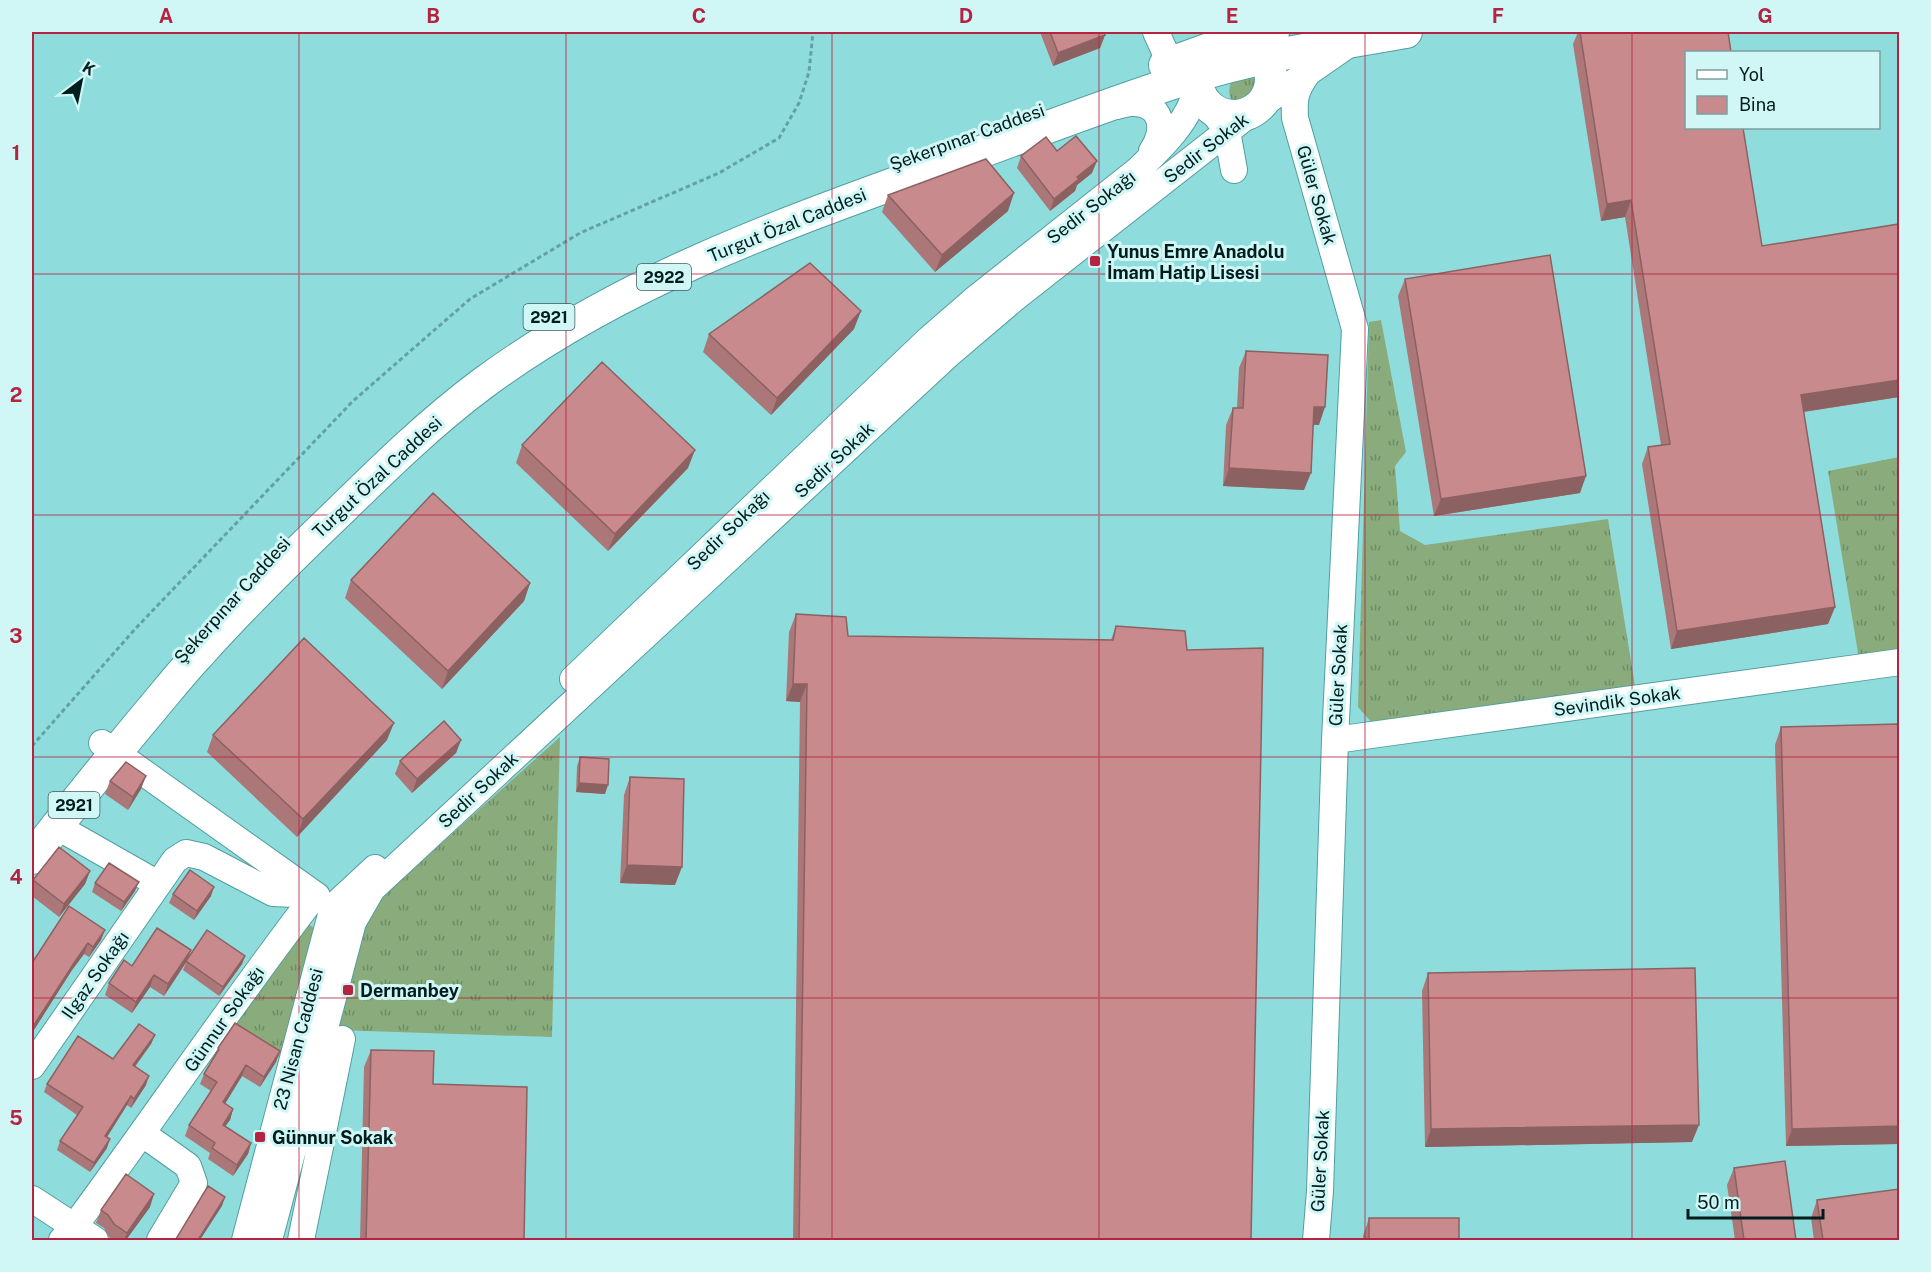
<svg xmlns="http://www.w3.org/2000/svg" width="1931" height="1272" font-family="'Public Sans',sans-serif">
<defs>
<pattern id="grass-tufts" width="24" height="20" patternUnits="userSpaceOnUse" patternTransform="scale(1.5)"><rect width="24" height="20" fill="#8aac7c"/><path d="M3 7l-1-3M5 7V3M7 7l1-3M15 17l-1-3M17 17v-4M19 17l1-3" fill="none" stroke="#6e8b65"/></pattern>
</defs>
<rect width="100%" height="100%" fill="#8fdcdd"/>
<path fill="url(#grass-tufts)" d="M1252,76L1260,83L1262,93L1242,108C1230,103 1226,92 1232,81Z
M1381,320L1406,452L1395,466L1400,531L1425,545L1608,519L1635,686L1372,723L1358,707L1369,322Z
M1899,457V653L1859,659L1828,471Z
M560,737L552,1037L335,1030L364,926L386,893Z
M304,921L314,928L281,1059L230,1025Z"/>
<g fill="none" stroke-linecap="round" stroke-linejoin="round">
<defs>
<path id="minor" d="M1156,32L1170,63
M1307,74C1295,91 1294,98 1295,118L1355,329L1335,740L1320,1191L1316,1240
M1117,106C1122,105 1127,103 1132,103C1162,102 1167,130 1152,151
M1209,106L1227,131L1234,170
M573,679L929,339L974,300L1138,170C1155,153 1175,135 1187,113C1193,104 1195,93 1197,82
M1335,740L1900,662
M102,743L317,896
M56,826L158,884
M32,1066L175,860L186,853L204,857L273,893L315,895
M143,1134L188,1166L194,1183L160,1240
M32,1199L95,1240
M62,1240L74,1227C155,1117 232,1003 315,895
M245,1240L333,907L375,868
M269,1240L353,922L372,889L950,353L1016,297L1257,108L1349,44
M301,1240L342,1039"/>
<path id="major" d="M1197 79a37 37 0 1 1 74 0a37 37 0 1 1-74 0Z
M1165,65L1226,43L1273,32
M32,858C69,810 107,763 146,716C164,695 181,673 200,653C244,604 292,557 340,511C385,467 431,422 482,384C620,282 777,226 937,168C1023,137 1108,103 1195,76C1264,55 1335,44 1406,32"/>
</defs>
<use href="#minor" stroke="#519fa0" stroke-width="28"/>
<use href="#major" stroke="#519fa0" stroke-width="34"/>
<path stroke="#63a1a2" stroke-width="3" stroke-dasharray="4.5 3" stroke-linecap="butt" d="M32,746L136,628L353,401L470,299L580,233L719,173L779,138L799,103L809,72L813,32"/>
<use href="#minor" stroke="#fff" stroke-width="26"/>
<use href="#major" stroke="#fff" stroke-width="32"/>
</g>
<path fill="#ac7778" d="M1040,32H1104L1105,35L1100,48L1053,66Z
M1578,32H1728L1762,246L1899,397L1804,412L1835,607L1828,624L1671,649L1642,464L1648,447L1661,445L1625,217L1601,221L1573,44Z
M1057,151L1092,173L1077,185L1075,191L1050,211L1017,168L1021,156Z
M888,195L1008,211L935,272L882,212Z
M1405,279L1580,493L1434,516L1398,296Z
M854,329L771,415L703,352L709,334Z
M1246,351L1319,425H1313L1304,490L1223,486L1226,425L1233,408H1237L1239,368Z
M522,445L688,468L608,551L516,463Z
M351,580L530,583L524,601L442,689L345,598Z
M796,614L848,636L1111,640L1116,626L1251,1240H793L800,702L786,701L789,632Z
M1781,727L1899,1144L1786,1146L1775,745Z
M213,735L387,740L297,837L207,752Z
M461,740L456,753L412,793L395,774L400,761Z
M580,757L605,794L576,792L577,766Z
M630,777L675,885L620,883L624,795Z
M110,781L141,789L128,810L105,794Z
M90,871L85,884L59,917L32,896V885L33,880Z
M95,883L135,891L121,911L92,892Z
M173,894L211,896L194,920L169,903Z
M69,906L101,940L89,957L84,954L72,970L32,1033V963Z
M191,950L187,961L245,956L242,964L219,996L183,970L186,963L164,996L150,987L132,1013L105,995L109,983L132,966Z
M1428,973L1692,1142L1425,1147L1422,991Z
M155,1035L151,1044L135,1067L146,1085L131,1108L127,1105L107,1137V1148L90,1172L57,1150L60,1141L77,1115L44,1092L47,1084L113,1059Z
M218,1048L280,1051L276,1062L260,1087L242,1076L225,1104L233,1109L230,1120L225,1126L251,1143L248,1154L233,1176L208,1159L210,1153L185,1136L189,1125L211,1091L200,1084L204,1074L214,1056Z
M371,1050L433,1084L524,1240H360L364,1067Z
M1734,1168L1796,1240H1735L1727,1185Z
M1817,1200L1899,1240H1814L1811,1218Z
M150,1207L126,1240H114L109,1237L104,1228L96,1223L101,1210Z
M1369,1218L1459,1240H1363V1236Z"/>
<path fill="#8c6162" d="M1105,35L1100,48L1053,66L1058,53Z
M1097,161L1092,173L1077,185L1075,191L1050,211L1054,199L1077,177Z
M1014,193L1008,211L935,272L942,255Z
M1631,200L1625,217L1601,221L1607,204Z
M861,311L854,329L771,415L777,398Z
M1899,380V397L1795,413L1801,395Z
M1314,407H1325L1319,425L1307,424Z
M695,450L688,468L608,551L615,534Z
M1229,468L1311,473L1304,490L1223,486Z
M1586,476L1580,493L1434,516L1441,499Z
M530,583L524,601L442,689L448,671Z
M1835,607L1828,624L1671,649L1677,631Z
M793,684H807L800,702L786,701Z
M394,723L387,740L297,837L303,819Z
M461,740L456,753L412,793L417,779Z
M146,776L141,789L128,810L133,797Z
M579,783L608,785L605,794L576,792Z
M627,865L682,867L675,885L620,883Z
M90,871L85,884L59,917L64,904Z
M139,882L135,891L121,911L124,902Z
M214,887L211,896L194,920L197,911Z
M105,930L101,940L89,957L93,947Z
M88,943L84,954L72,970L32,1033V1028L76,960Z
M191,950L186,962L164,996L168,984Z
M245,956L242,964L219,996L223,987Z
M154,975L150,987L132,1013L136,1002Z
M155,1035L151,1044L129,1074L133,1065Z
M280,1051L276,1062L260,1087L264,1077Z
M246,1065L242,1076L219,1113L223,1102Z
M149,1076L146,1085L131,1108L134,1099Z
M131,1096L127,1105L102,1145L105,1136Z
M233,1109L230,1120L219,1135L223,1125Z
M1699,1125L1692,1142L1425,1147L1431,1129Z
M1899,1126V1144L1786,1146L1792,1129Z
M110,1139L107,1148L90,1172L94,1163Z
M251,1143L248,1154L233,1176L237,1165Z
M154,1194L150,1207L126,1240H124L127,1233Z
M225,1197L222,1206L200,1240H198Z"/>
<path fill="#c88a8c" stroke="#8c6162" stroke-width="1.5" d="M1050,32H1104L1105,35L1058,53Z
M1580,32H1728L1731,52H1686V128H1743L1762,246L1899,224V380L1801,395L1835,607L1677,631L1648,447L1670,444L1631,200L1607,204Z
M1076,136L1097,161L1077,177L1079,179L1054,199L1021,156L1046,137L1057,151Z
M986,159L1014,193L942,255L888,195Z
M1550,255L1586,476L1441,499L1405,279Z
M810,263L861,311L777,398L709,334Z
M1246,351L1328,355L1325,407H1314L1311,473L1229,468L1233,408H1243Z
M602,362L695,450L615,534L522,445Z
M433,493L530,583L448,671L351,580Z
M796,614L846,617L848,636L1113,640L1116,626L1185,631L1187,650L1263,648L1251,1240H799L807,684H793Z
M304,638L394,723L303,819L213,735Z
M444,721L461,740L417,779L400,761Z
M1899,724V1126L1792,1129L1781,727Z
M580,757L609,759L608,785L579,783Z
M126,762L146,776L133,797L110,781Z
M630,777L684,779L682,867L627,865Z
M59,847L90,871L64,904L33,880Z
M109,863L139,882L124,902L95,883Z
M190,870L214,887L197,911L173,894Z
M69,906L105,930L93,947L88,943L76,960L32,1028V963Z
M157,928L191,950L168,984L154,975L136,1002L109,983L124,960L132,966Z
M207,930L245,956L223,987L186,961Z
M1695,968L1699,1125L1431,1129L1428,973Z
M235,1023L280,1051L264,1077L246,1065L223,1102L233,1109L223,1125L251,1143L237,1165L212,1148L215,1143L189,1125L217,1082L204,1074L219,1049L218,1048Z
M139,1024L155,1035L133,1065L149,1076L134,1099L131,1096L105,1136L110,1139L94,1163L60,1141L83,1107L47,1084L78,1036L113,1059Z
M371,1050L434,1051L433,1084L527,1087L524,1240H366Z
M1785,1161L1796,1240H1744L1734,1168Z
M126,1174L154,1194L127,1233L114,1224L108,1215L101,1210Z
M208,1186L225,1197L198,1240H174L176,1239Z
M1899,1189V1240H1823L1817,1200Z
M1369,1218H1459V1240H1369Z"/>
<path fill="none" stroke="#b52340" stroke-width="1.5" stroke-opacity="0.55" d="M299,32V1240M566,32V1240M832,32V1240M1099,32V1240M1365,32V1240M1632,32V1240M32,274H1900M32,515H1900M32,757H1900M32,998H1900"/>
<g fill="#b52340" stroke="#d0f6f6" stroke-width="2">
<rect x="1089" y="255" width="12" height="12" rx="3"/>
<rect x="342" y="984" width="12" height="12" rx="3"/>
<rect x="254" y="1131" width="12" height="12" rx="3"/>
</g>
<g text-anchor="middle" dominant-baseline="central" stroke-width="6" stroke-linejoin="round" paint-order="stroke">
<g fill="#d0f6f6" stroke="#3e5e5e" stroke-width="1.5">
<rect x="637" y="264" width="54" height="26" rx="4.5"/>
<rect x="523.5" y="304" width="51" height="26" rx="4.5"/>
<rect x="48.5" y="792" width="51" height="26" rx="4.5"/>
</g>
<g font-size="16" font-weight="bold" fill="#001d1d">
<text x="664" y="277">2922</text>
<text x="549" y="317">2921</text>
<text x="74" y="805">2921</text>
</g>
<g font-size="18" fill="#001d1d" stroke="#d0f6f6">
<text transform="translate(967 137) rotate(-20)">Şekerpınar Caddesi</text>
<text transform="translate(1206 148) rotate(-38)">Sedir Sokak</text>
<text transform="translate(1317 195) rotate(74)">Güler Sokak</text>
<text transform="translate(1091 207) rotate(-38)">Sedir Sokağı</text>
<text transform="translate(787 225) rotate(-22)">Turgut Özal Caddesi</text>
<text transform="translate(834 460) rotate(-43)">Sedir Sokak</text>
<text transform="translate(377 477) rotate(-43)">Turgut Özal Caddesi</text>
<text transform="translate(728 530) rotate(-44)">Sedir Sokağı</text>
<text transform="translate(232 600) rotate(-48)">Şekerpınar Caddesi</text>
<text transform="translate(1338 675) rotate(-87)">Güler Sokak</text>
<text transform="translate(1617 701) rotate(-8)">Sevindik Sokak</text>
<text transform="translate(478 790) rotate(-43)">Sedir Sokak</text>
<text transform="translate(95 975) rotate(-55)">Ilgaz Sokağı</text>
<text transform="translate(224 1019) rotate(-55)">Günnur Sokağı</text>
<text transform="translate(298 1039) rotate(-75)">23 Nisan Caddesi</text>
<text transform="translate(1320 1161) rotate(-87)">Güler Sokak</text>
</g>
<g font-size="18" font-weight="bold" fill="#001d1d" stroke="#d0f6f6" text-anchor="start">
<text x="1107" y="251">Yunus Emre Anadolu<tspan x="1107" dy="21">İmam Hatip Lisesi</tspan></text>
<text x="360" y="990">Dermanbey</text>
<text x="272" y="1137">Günnur Sokak</text>
</g>
</g>
<rect width="1931" height="1272" fill="none" stroke="#d0f6f6" stroke-width="66"/>
<rect x="1685" y="51" width="195" height="78" fill="#d0f6f6" stroke="#7d9f9f" stroke-width="1.5"/>
<rect x="1697" y="70" width="30" height="9" fill="#ffffff" stroke="#7d9f9f" stroke-width="1.5"/>
<text x="1739" y="81" font-size="18" fill="#001d1d">Yol</text>
<rect x="1697" y="96" width="30" height="18" fill="#c88a8c" stroke="#7d9f9f" stroke-width="1.5"/>
<text x="1739" y="111" font-size="18" fill="#001d1d">Bina</text>
<g transform="translate(81 81) rotate(32)" stroke="#d0f6f6" stroke-width="4.5" paint-order="stroke">
<path d="M0-4.5L10 22L0 15L-10 22Z" fill="#001d1d"/>
<text y="-9" font-size="16" font-weight="bold" text-anchor="middle" fill="#001d1d">K</text>
</g>
<path d="M1688 1209v9h135v-9" fill="none" stroke="#001d1d" stroke-width="3"/>
<text x="1697" y="1209" font-size="18" fill="#001d1d" stroke="#d0f6f6" stroke-width="4.5" paint-order="stroke">50 m</text>
<rect x="33" y="33" width="1865" height="1206" fill="none" stroke="#b52340" stroke-width="2"/>
<g font-size="20" text-anchor="middle" font-weight="bold" fill="#b52340">
<text x="166" y="23">A</text>
<text x="433" y="23">B</text>
<text x="699" y="23">C</text>
<text x="966" y="23">D</text>
<text x="1232" y="23">E</text>
<text x="1498" y="23">F</text>
<text x="1765" y="23">G</text>
<text x="16" y="160">1</text>
<text x="16" y="402">2</text>
<text x="16" y="643">3</text>
<text x="16" y="884">4</text>
<text x="16" y="1125">5</text>
</g>
</svg>
